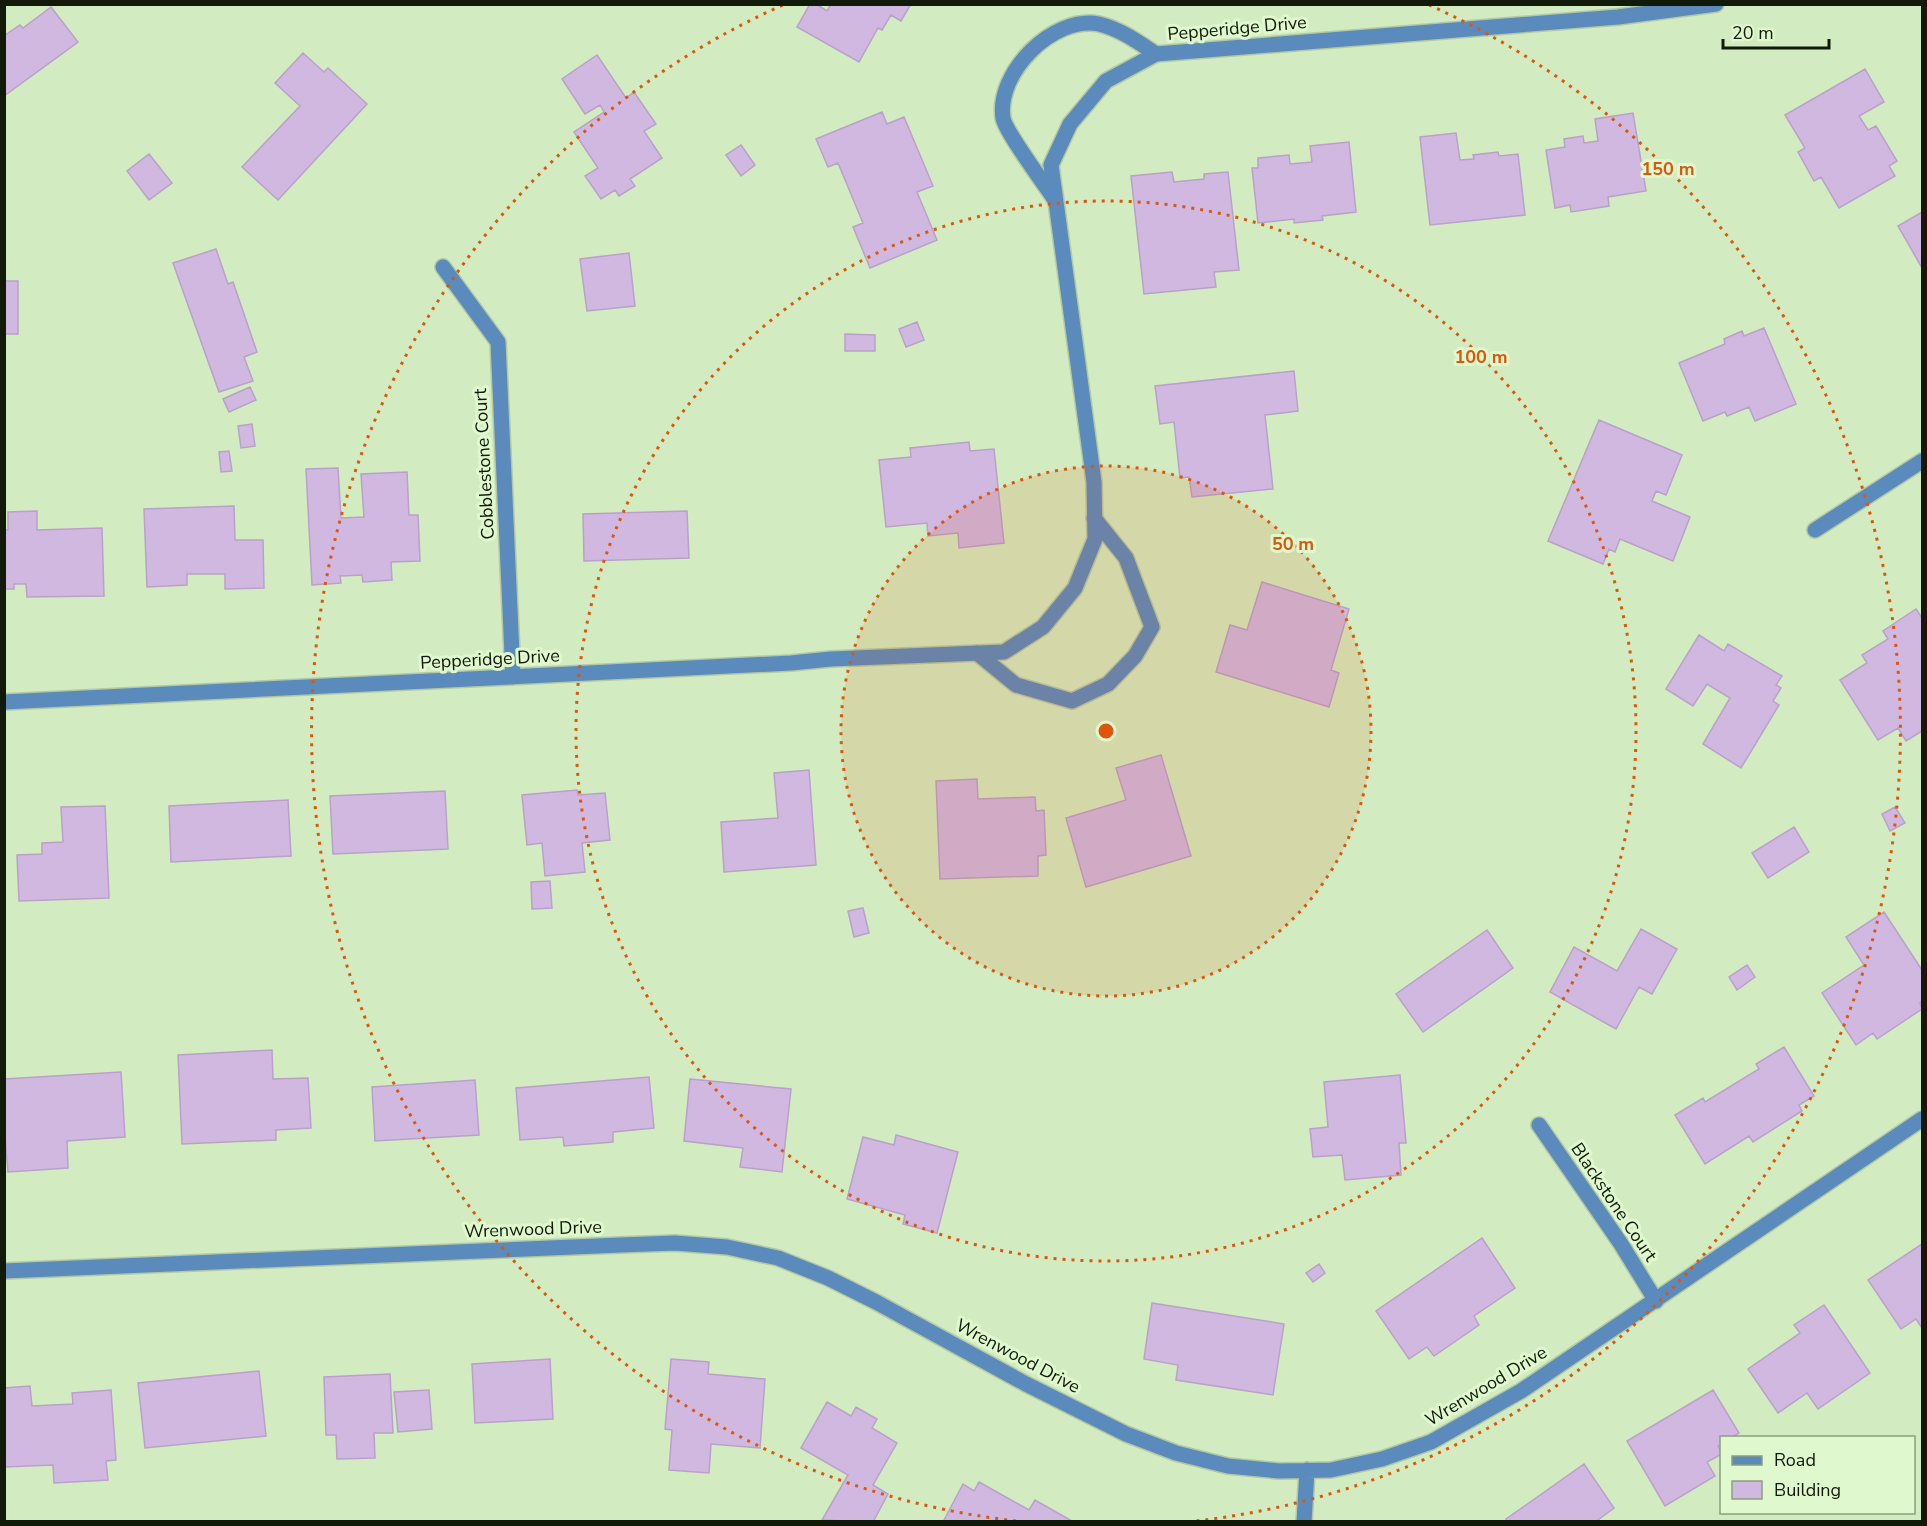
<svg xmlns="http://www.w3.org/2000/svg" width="1927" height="1526" font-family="'Nunito Sans',sans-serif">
<rect width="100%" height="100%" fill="#d3ebc0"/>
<path fill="#d0b8e1" stroke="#b9a1c9" stroke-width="1.5" d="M810,4H816L827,11L831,4H911L901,21L891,15L882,30L878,28L859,62L797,27Z
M51,7L78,42L4,96V36L20,25L23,28Z
M303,53L324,72L328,68L367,104L278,200L242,167L300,106L275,83Z
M597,55L626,98L634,92L656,124L644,131L662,158L630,179L635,186L619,196L615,190L601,199L585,176L598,168L574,132L604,112L600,105L585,114L562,79Z
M1865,69L1884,102L1859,116L1868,130L1876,126L1897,161L1889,166L1895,176L1839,208L1821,177L1814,181L1798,152L1805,148L1785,115Z
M882,112L887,124L904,117L933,186L917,192L937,240L870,268L853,227L863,223L838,163L828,167L816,139Z
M1633,113L1646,191L1608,197L1609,206L1571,212L1570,205L1555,208L1546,150L1565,147L1564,139L1583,136L1584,143L1598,141L1595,119Z
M1456,133L1460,160L1474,159L1473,155L1498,152L1499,156L1518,154L1525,215L1430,225L1420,137Z
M1349,142L1356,212L1322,216L1323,220L1294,223V219L1258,223L1252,168H1258V158L1289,155L1290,164L1312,162L1310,146Z
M741,145L755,165L741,176L726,155Z
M149,154L172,183L149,200L127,171Z
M1172,172L1174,182L1204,179V174L1228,172L1239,270L1214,272L1216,287L1144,294L1131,176Z
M1922,212V268L1898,226Z
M216,249L228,284L233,282L257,352L244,357L253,381L219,392L173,263Z
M629,253L635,306L587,311L580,259Z
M4,281H18V334H4Z
M917,322L924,340L906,347L899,329Z
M1764,328L1796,404L1755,421L1749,407L1727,416L1725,412L1703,421L1679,363L1725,344L1724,339L1742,331L1744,336Z
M845,334L875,335V351H845Z
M1294,371L1298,411L1265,415L1273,489L1192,497L1189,477L1180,478L1174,422L1160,424L1155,386Z
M250,387L256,400L229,412L223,399Z
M1599,420L1682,455L1666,495L1656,491L1652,501L1690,517L1673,561L1620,539L1615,552L1609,549L1603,564L1548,541Z
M252,424L255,446L241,448L238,426Z
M969,442L970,451L994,449L1004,543L959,548L958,533L928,536L927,523L886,527L879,460L911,457L910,448Z
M229,451L232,471L221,472L219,452Z
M338,468L341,518L364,517L361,474L407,472L409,515H418L420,561L391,562L392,580L363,582L362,575L340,576L341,583L312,585L306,469Z
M234,506L235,540H263L264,588L225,589V574H187V585L147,587L144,509Z
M37,511V530L102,528L104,596L27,597L26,584H14V589H4V530H8V512Z
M687,511L689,558L584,561L583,514Z
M1262,582L1349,609L1331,670L1339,673L1329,707L1216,672L1230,625L1247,630Z
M1916,609L1922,618V731L1906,741L1898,728L1878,740L1840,680L1867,663L1862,655L1888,639L1883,631Z
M1699,635L1724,651L1728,644L1782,676L1776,685L1781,688L1773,701L1779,705L1741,768L1703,744L1730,698L1707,684L1693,706L1666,689Z
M1161,755L1191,856L1086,887L1066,818L1126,800L1116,768Z
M809,770L816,865L724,872L721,822L778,818L774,773Z
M977,779L978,799L1035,797L1036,811L1044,810L1046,855L1038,856V876L940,879L936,781Z
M577,790L578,795L605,793L610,840L582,843L585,872L545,876L542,843L527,845L522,795Z
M445,791L448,849L333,854L330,796Z
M288,800L291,856L171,862L169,806Z
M105,806L109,898L19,901L17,855L42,854V843L63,842L61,807Z
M1895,807L1905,823L1890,831L1882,814Z
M1794,827L1809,852L1768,878L1752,853Z
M550,881L552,908L532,909L531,882Z
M863,908L869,933L854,937L848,911Z
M1884,912L1922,970V1001L1920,1003L1922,1009L1877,1039L1873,1033L1856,1045L1822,993L1864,965L1846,937Z
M1641,929L1677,949L1652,994L1639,987L1616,1029L1550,992L1574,947L1617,971Z
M1487,930L1513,968L1423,1032L1396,994Z
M1747,965L1755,977L1737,990L1729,977Z
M1784,1047L1814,1096L1799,1105L1802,1111L1753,1142L1749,1136L1705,1164L1675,1115L1703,1098L1705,1102L1759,1069L1756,1064Z
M272,1050L273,1079L308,1078L311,1128L276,1130V1140L182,1144L178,1055Z
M121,1072L125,1137L67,1141L68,1168L8,1172L4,1125V1079Z
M1400,1075L1406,1143H1399L1401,1175L1345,1180L1342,1155L1313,1157L1310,1129L1328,1127L1324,1082Z
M649,1077L654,1128L613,1132V1142L564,1146L563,1137L520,1140L516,1088Z
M690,1079L791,1089L782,1172L740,1167L743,1148L684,1141Z
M475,1080L479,1135L375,1141L372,1087Z
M896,1135L958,1152L937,1233L903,1224L905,1215L847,1199L863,1137L894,1145Z
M1482,1238L1515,1288L1474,1316L1479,1325L1434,1356L1427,1347L1409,1359L1376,1311Z
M1922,1244V1328L1916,1319L1901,1329L1868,1280Z
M1319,1264L1325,1273L1313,1282L1306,1273Z
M1152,1303L1284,1324L1273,1395L1176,1380L1178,1365L1144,1359Z
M1824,1305L1870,1373L1818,1409L1807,1393L1778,1413L1748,1369L1800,1333L1794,1325Z
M550,1359L553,1419L475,1423L472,1364Z
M671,1359L709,1362L708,1374L765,1379L760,1448L711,1444L709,1473L669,1470L672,1430L665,1429Z
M259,1371L266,1436L145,1448L138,1383Z
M390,1374L393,1433H374L375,1458L337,1459L336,1435H326L324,1377Z
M30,1386L32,1406L73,1404L72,1393L111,1390L116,1460L106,1461L108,1480L54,1483L53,1465L4,1467V1388Z
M429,1390L432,1429L398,1432L394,1392Z
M1713,1390L1739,1433L1731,1438H1722V1444L1718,1446L1722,1454L1707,1462L1715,1476L1665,1506L1627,1441Z
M827,1402L851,1416L856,1407L877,1419L872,1428L897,1443L873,1485L888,1494L873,1522L822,1520L848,1475L801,1448Z
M1584,1464L1614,1508L1595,1522H1507L1506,1519Z
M979,1482L1029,1510L1035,1500L1072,1521L943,1522L963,1484L974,1491Z"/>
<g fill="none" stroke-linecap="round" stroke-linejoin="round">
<defs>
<path id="service" d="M1055,200C1045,185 1005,131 1003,118C996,73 1053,15 1099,24C1120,29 1138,42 1156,54
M977,653L1016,685L1072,701L1108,684L1135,656L1152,627L1126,558L1094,518"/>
<path id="minor" d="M443,267L498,342L513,677
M1815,530L1922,461
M4,702L791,663L831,659L1004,652L1043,627L1075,588L1095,539L1094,482L1051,165L1070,124L1106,81L1156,54L1618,17L1716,4
M1539,1125L1621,1244L1656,1301
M4,1271L620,1245L675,1243L727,1247L778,1258L828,1278L876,1302L1026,1384L1126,1434L1176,1453L1228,1466L1279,1471L1331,1470L1382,1459L1431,1442L1521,1391L1922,1119
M1304,1522L1307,1470"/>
</defs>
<use href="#service" stroke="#b4c9a3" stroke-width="18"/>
<use href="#minor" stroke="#b4c9a3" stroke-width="18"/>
<use href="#service" stroke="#5b8abd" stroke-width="15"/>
<use href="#minor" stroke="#5b8abd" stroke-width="15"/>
</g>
<circle cx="1106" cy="731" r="265" fill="#dd560c" fill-opacity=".12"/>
<g fill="none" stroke="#dd560c" stroke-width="3" stroke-dasharray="3 6">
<circle cx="1106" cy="731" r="265"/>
<circle cx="1106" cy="731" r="530"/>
<path d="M1016 1521A795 795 0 0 1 783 5M1429 5A795 795 0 0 1 1196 1521"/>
</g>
<g text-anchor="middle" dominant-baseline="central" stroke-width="6" stroke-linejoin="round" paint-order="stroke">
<g font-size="18" fill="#111909" stroke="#e0f8cd">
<text transform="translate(1237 28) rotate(-5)">Pepperidge Drive</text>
<text transform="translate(484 464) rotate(-93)">Cobblestone Court</text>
<text transform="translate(490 659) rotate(-3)">Pepperidge Drive</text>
<text transform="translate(1614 1202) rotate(56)">Blackstone Court</text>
<text transform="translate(533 1229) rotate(-2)">Wrenwood Drive</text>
<text transform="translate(1018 1356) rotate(28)">Wrenwood Drive</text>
<text transform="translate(1486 1386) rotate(-31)">Wrenwood Drive</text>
</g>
</g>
<circle cx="1106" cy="731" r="9" fill="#dd560c" stroke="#e0f8cd" stroke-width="3"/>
<g font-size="18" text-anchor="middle" font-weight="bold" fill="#dd560c" stroke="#e0f8cd" stroke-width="6" stroke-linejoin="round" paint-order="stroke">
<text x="1668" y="175">150 m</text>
<text x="1481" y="363">100 m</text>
<text x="1293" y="550">50 m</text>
</g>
<rect width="1927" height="1526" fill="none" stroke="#111909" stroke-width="12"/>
<rect x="1720" y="1436" width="195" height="78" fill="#e0f8cd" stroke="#8d9f7f" stroke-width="1.5"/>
<rect x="1732" y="1456" width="30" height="9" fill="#5b8abd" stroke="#8d9f7f" stroke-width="1.5"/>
<text x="1774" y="1466" font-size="18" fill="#111909">Road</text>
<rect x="1732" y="1481" width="30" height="18" fill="#d0b8e1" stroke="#8d9f7f" stroke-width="1.5"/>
<text x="1774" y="1496" font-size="18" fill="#111909">Building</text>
<path d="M1723 39v9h106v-9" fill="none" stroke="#111909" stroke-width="3"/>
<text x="1732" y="39" font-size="18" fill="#111909" stroke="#e0f8cd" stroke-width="4.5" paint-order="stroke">20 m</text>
</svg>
